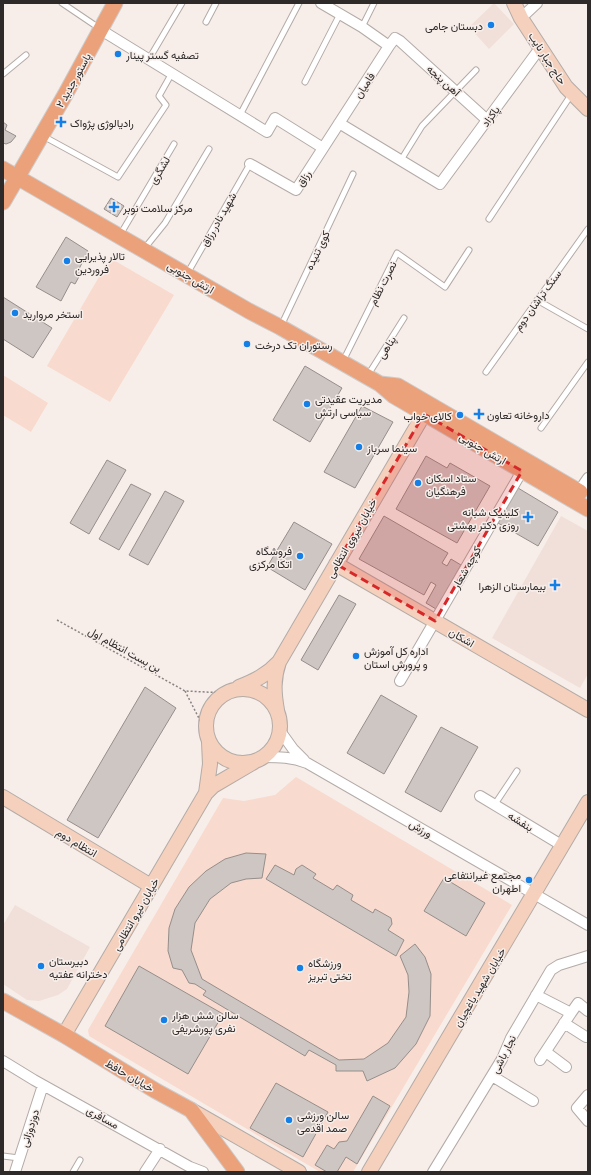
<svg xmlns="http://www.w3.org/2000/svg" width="591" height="1175" font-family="Manrope,Vazirmatn,sans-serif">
<rect width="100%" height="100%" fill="#f7eeea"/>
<path fill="#f1e0d9" d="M494,3L514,24L489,49L469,27Z
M561,516L588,531V674L580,688L492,638Z
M15,905L90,947L67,989L58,995L39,1001L27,1000L3,984V925Z"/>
<path fill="#f8dace" d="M110,258L174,295L110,402L47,366Z
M3,375L48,403L31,432L3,415Z
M296,777L512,905L353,1172H320L89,1036L88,1030L223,798L244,801L275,795Z"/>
<path fill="#cec6c2" stroke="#968e8b" d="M3,122L7,125L5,130L16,136L11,142L6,144L3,143Z
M111,198L124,206L117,217L104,209Z
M66,237L88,251L78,271L81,273L75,284L71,282L61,301L36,287Z
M3,297L52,328L33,358L3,339Z
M305,366L342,388L310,442L273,420Z
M362,406L393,422L355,488L324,472Z
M426,456L447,468L450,463L490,486L457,543L396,509Z
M107,460L126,470L89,534L70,523Z
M131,484L151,494L119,550L99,539Z
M518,488L558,512L538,546L498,523Z
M165,491L184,501L148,565L129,555Z
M384,516L448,553L442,563L447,566L451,559L461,565L436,609L426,603L436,585L431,582L424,595L359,559Z
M294,522L332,544L305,590L267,567Z
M339,595L356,604L318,670L301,660Z
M145,687L176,708L98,838L67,820Z
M381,695L417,716L384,774L347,753Z
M441,727L478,747L441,812L405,792Z
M246,853L266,854L262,878L246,879L231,883L210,899L195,923L191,950L202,979L339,1060L364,1059L388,1043L406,1017L409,992L408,975L400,956L415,944L425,957L431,974L430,1016L416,1044L395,1068L367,1081L363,1071H336V1065L309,1050L305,1056L203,995L206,991L195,984L189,983L182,970L173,968L168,951L169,928L175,909L189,887L206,871L225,859Z
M275,865L294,875L296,869L302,865L316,874L313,878L333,890L337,885L353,895L351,900L373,913L375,909L391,918L392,924L388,930L404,940L396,956L266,879Z
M444,878L485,903L466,936L424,911Z
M139,966L223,1014L188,1074L105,1026Z
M276,1083L328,1112L303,1157L250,1128Z
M373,1096L390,1106L357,1164L346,1157L337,1172H327L315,1165L327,1145L334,1149L339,1142L347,1141Z"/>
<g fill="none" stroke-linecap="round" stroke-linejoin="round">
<defs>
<path id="lane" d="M62,3L99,28
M206,22L216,3
M362,27L374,3
M149,59L182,3
M3,74L26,55
M305,82L340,14
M240,115L299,3
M43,136L118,177L166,105L159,96L172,73
M401,160L422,126L476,70
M489,219L571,95
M120,235L174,144
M144,249L165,223L209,149
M187,274L250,164
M537,300L588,329
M281,326L353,174
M343,361L397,253L445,287L469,250
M486,372L588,229
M368,375L404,318
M541,428L588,362
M495,804L517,771
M3,1156L19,1158
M73,1172L80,1160"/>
<path id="street" d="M321,3L362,27L389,46L395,38L400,41L487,120
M521,18L537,3
M101,30L267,132L275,118L323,148
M339,123L440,184L540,48
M250,164L296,190L389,46
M579,491L588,478
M400,681L522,471
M280,731L293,749L304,760
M263,757C279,757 292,757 307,763L588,925
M480,796L563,846
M536,995L571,1013L540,1060
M571,1013L578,1003L588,1011
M564,1023L586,1037
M546,1052L566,1067
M3,1061L34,1080L190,1167L203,1172
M492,1076L533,1101
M588,1095L577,1108L588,1121
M15,1172L43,1085
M145,1172L160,1149
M433,1172L502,1059L511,1038L551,970L559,965L588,956"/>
<path id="secondary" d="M514,3L521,18L566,87L588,109
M336,564L588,710
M239,687C254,681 267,675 279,662
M206 726a37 37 0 1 1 74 0a37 37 0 1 1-74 0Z
M277,710C274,693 273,679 279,662L424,414
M206,793L210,764L209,742
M3,797L151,886
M64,1035L206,793L213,786L254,762
M191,1110L299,1172
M369,1172L588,802"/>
<path id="primary" d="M3,169L249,311L280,327L380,384L394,396L588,509
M3,202L65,95L115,3
M380,384L398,386L580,492
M3,1001L64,1035L156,1091L191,1110L237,1172"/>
</defs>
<use href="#lane" stroke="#b3aba7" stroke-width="7"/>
<use href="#street" stroke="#b3aba7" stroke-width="12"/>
<use href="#secondary" stroke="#b3aba7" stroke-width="16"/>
<use href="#primary" stroke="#cdcccc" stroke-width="17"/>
<path stroke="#888280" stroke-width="1.5" stroke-dasharray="2 2" stroke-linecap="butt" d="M57,620L185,691L226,693
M185,691L206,732"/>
<use href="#lane" stroke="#fff" stroke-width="5"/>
<use href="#street" stroke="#fff" stroke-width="10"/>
<use href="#secondary" stroke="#f5d0bc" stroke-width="14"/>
<use href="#primary" stroke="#eba17a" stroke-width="15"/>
</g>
<path fill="#d62828" fill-opacity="0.2" stroke="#d62828" stroke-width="3" stroke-dasharray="8 5" stroke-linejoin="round" d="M424,414L522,471L435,621L336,564Z"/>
<g fill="#147fe6" stroke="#f7eeea" stroke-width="1.5">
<circle cx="491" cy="25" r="4"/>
<circle cx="118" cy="54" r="4"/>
<path d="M59 116h4v4h4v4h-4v4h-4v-4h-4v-4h4z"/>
<path d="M112 201h4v4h4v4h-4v4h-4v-4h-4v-4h4z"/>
<circle cx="67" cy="261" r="4"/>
<circle cx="15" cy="313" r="4"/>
<circle cx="247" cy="344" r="4"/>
<circle cx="307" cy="404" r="4"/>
<path d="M477 408h4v4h4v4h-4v4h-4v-4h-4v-4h4z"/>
<circle cx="460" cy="415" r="4"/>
<circle cx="359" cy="447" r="4"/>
<circle cx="418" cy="483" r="4"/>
<path d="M526 511h4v4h4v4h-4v4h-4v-4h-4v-4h4z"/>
<circle cx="300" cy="556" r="4"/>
<path d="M553 579h4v4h4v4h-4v4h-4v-4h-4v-4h4z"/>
<circle cx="356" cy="656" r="4"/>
<circle cx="529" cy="880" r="4"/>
<circle cx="41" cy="966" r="4"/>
<circle cx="300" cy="968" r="4"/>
<circle cx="164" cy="1020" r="4"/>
<circle cx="289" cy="1120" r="4"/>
</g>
<g text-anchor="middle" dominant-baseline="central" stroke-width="3" stroke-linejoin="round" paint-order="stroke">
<g font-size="11" fill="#2d2a29" stroke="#f7eeea" text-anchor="start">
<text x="483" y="25" text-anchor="end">دبستان جامی</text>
<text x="126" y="54">تصفیه گستر پینار</text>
<text x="70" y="122">رادیالوژی پژواک</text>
<text x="123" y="207">مرکز سلامت نوبر</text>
<text x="75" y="255">تالار پذیرایی<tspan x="75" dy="13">فروردین</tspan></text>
<text x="23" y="313">استخر مروارید</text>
<text x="255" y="344">رستوران تک درخت</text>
<text x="315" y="398">مدیریت عقیدتی<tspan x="315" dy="13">سیاسی ارتش</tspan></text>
<text x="487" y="414">داروخانه تعاون</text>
<text x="452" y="415" text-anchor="end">کالای خواب</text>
<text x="367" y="447">سینما سرباز</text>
<text x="426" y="477">ستاد اسکان<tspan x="426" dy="13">فرهنگیان</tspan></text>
<text x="519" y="511" text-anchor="end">کلینیک شبانه<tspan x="519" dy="13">روزی دکتر بهشتی</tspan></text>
<text x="292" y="550" text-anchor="end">فروشگاه<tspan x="292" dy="13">اتکا مرکزی</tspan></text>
<text x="546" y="585" text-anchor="end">بیمارستان الزهرا</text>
<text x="364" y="650">اداره کل آموزش<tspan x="364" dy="13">و پرورش استان</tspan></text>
<text x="521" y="874" text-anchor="end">مجتمع غیرانتفاعی<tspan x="521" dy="13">اطهران</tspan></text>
<text x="49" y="960">دبیرستان<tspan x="49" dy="13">دخترانه عفتیه</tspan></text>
<text x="308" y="962">ورزشگاه<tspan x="308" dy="13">تختی تبریز</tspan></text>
<text x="172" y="1014">سالن شش هزار<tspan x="172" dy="13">نفری پورشریفی</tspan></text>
<text x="297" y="1114">سالن ورزشی<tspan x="297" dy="13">صمد اقدمی</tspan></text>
</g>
<g font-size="11" fill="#2d2a29" stroke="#f7eeea">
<text transform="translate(548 58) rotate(57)">حاج جبار نایب</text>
<text transform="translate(73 80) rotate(-61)">پاستور جدید ۲</text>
<text transform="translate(444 80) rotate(42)">آهن پنجه</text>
<text transform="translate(364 85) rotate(-57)">فامیان</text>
<text transform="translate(490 116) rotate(-54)">پاکزاد</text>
<text transform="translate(159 170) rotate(-59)">لشگری</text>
<text transform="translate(303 178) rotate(-57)">رزاق</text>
<text transform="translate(218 219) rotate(-60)">شهید نادر رزاق</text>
<text transform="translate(317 250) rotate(-64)">کوی تنیده</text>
<text transform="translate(191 277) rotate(30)">ارتش جنوبی</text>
<text transform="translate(382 283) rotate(-63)">نصرت نظام</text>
<text transform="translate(537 300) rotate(-54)">سنگ تراشان دوم</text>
<text transform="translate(386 347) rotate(-57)">پناهی</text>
<text transform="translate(483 448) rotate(30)">ارتش جنوبی</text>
<text transform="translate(351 538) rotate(-60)">خیابان نیروی انتظامی</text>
<text transform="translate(466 567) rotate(-60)">کوچه شعار</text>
<text transform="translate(462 637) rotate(30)">اشکان</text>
<text transform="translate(125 649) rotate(29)">بن بست انتظام اول</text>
<text transform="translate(521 821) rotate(32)">بنفشه</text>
<text transform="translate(421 828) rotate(30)">ورزش</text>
<text transform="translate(77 842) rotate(31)">انتظام دوم</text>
<text transform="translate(135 914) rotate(-60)">خیابان نیرو انتظامی</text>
<text transform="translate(479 987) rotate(-59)">خیابان شهید یاغچیان</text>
<text transform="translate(503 1054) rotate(-63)">نجار باشی</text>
<text transform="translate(130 1075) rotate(30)">خیابان حافظ</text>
<text transform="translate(103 1117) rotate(29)">مسافری</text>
<text transform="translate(29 1128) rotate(-72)">دوزدوزانی</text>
</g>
</g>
<rect width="591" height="1175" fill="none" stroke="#2d2a29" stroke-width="8"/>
</svg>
